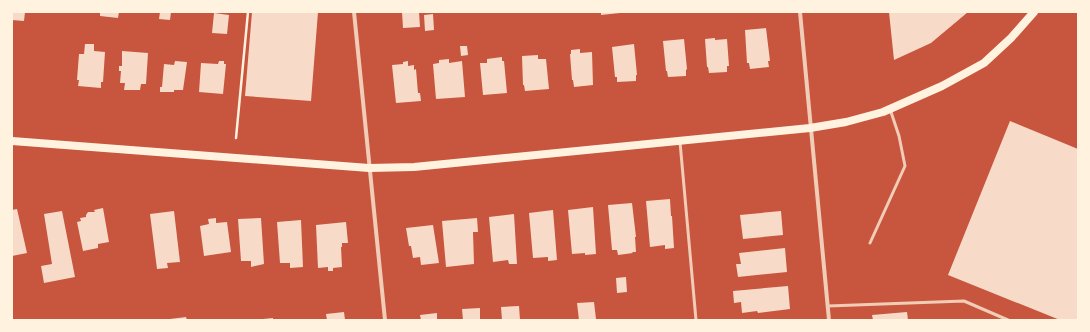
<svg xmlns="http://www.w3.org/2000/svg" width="1090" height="332" font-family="Barlow,sans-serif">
<rect width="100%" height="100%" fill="#c8553d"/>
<path fill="#f7dbc8" d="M12,12H25L24,21L12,20Z
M100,12H119L118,18L100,16Z
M160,12H171L170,20L159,19Z
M252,12H318L311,101L245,96Z
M402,12H419L420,27L403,28Z
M601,12H620V13L601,15Z
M889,12H968L931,43L894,60Z
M214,13L229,15L227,34L212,33Z
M433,14L434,30L425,31L424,15Z
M766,28L770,61H768L769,67L750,69L749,63H747L745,30Z
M715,38V40L727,39L729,66H727V72L709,73L708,67H707L705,39Z
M684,39L687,69L686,70V76L668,77L667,71H666L663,41Z
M85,44H94V51L105,52L103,82H101V88L78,86L79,80H77L79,54H84Z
M634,44L637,75H636V81L617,82V77H615L612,47Z
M460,46H467L468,55L461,56Z
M580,49V53L592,52L593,85L574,87L573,80H572L570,54H571V50Z
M122,51L148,53L146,84H141L140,90H124L125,83H120L121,71H119V66H122Z
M538,55V59H546L549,89L525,91L524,85H523L522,56Z
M502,57V61H504L507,93L483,95L480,63H487V59Z
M449,59V63L462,61L465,97L436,99L433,64L439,63V60Z
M175,61L187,62L183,90H174V92H160V87H162L164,64L174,65Z
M219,61H224V64H226L223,94L199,92L201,63L218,64Z
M408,61V66L414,65V70L416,69L418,93H420L421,101L396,103L392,65L403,64V62Z
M1010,121L1078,149V320H1060L948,275Z
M670,199L671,216H672L674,248L665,249V245L650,247L646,201Z
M632,203L636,237H635L636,252H632L633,253L618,255L617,250H612L608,205Z
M593,207L596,254L585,255V253L572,254L568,210Z
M103,208L109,242L98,244V248L83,251L77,222L81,221L80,218L86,217V215L88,212H95L94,210Z
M17,209L27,253L12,256V210Z
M553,210L557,260L548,261V257L533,258L529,213Z
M62,211L75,277L44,283L41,266L52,264L44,214Z
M174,211L180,262L167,263L168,268L157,269L150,214Z
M781,211L783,235L743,239L740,215Z
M514,214L517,264H509L508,260L493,262L489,217Z
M216,218V223L227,222L231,252L204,256L200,226L209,224L208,219Z
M261,218L264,264L251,267V261H241L238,219Z
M477,218L478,232H473L474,264L446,267L442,221Z
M301,220L303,267L290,268V263H280L277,222Z
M346,222L348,243H342V247H341L342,267L333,268V271H328V267L318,268L316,225Z
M433,225L439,263L421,265L420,257L413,258L411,246H409L406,228Z
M785,248L787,272L738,277L736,264H741L739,253Z
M626,277L627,292L617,293L616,278Z
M788,286L790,309L758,313L757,311L742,313L741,302L734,303L733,291Z
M594,302L596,319L579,320L577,303Z
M519,306L520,320H502L501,307Z
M480,308V320H463L462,309Z
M344,312L345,320H327L326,314Z
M907,312L908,320H873L872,315Z
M437,313V320H421L420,315Z
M186,317L187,320H170V319Z
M273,318V320H263V319Z"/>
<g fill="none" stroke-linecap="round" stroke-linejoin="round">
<path stroke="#fff3e0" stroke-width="2.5" d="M236,138L248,12"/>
<path stroke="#f1ccb7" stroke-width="3" d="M680,142L696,320
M870,243L905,166L899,136L890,109
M828,306L964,301L1008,320"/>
<path stroke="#f1ccb7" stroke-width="4" d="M354,12L385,320
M800,12L829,320"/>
<path stroke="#fff3e0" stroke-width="8" d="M12,141L369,168L414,167L810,128L846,122L883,112L942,86L984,63L1011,38L1034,12"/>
</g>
<rect width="1090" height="332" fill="none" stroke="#fff3e0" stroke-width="26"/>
</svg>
